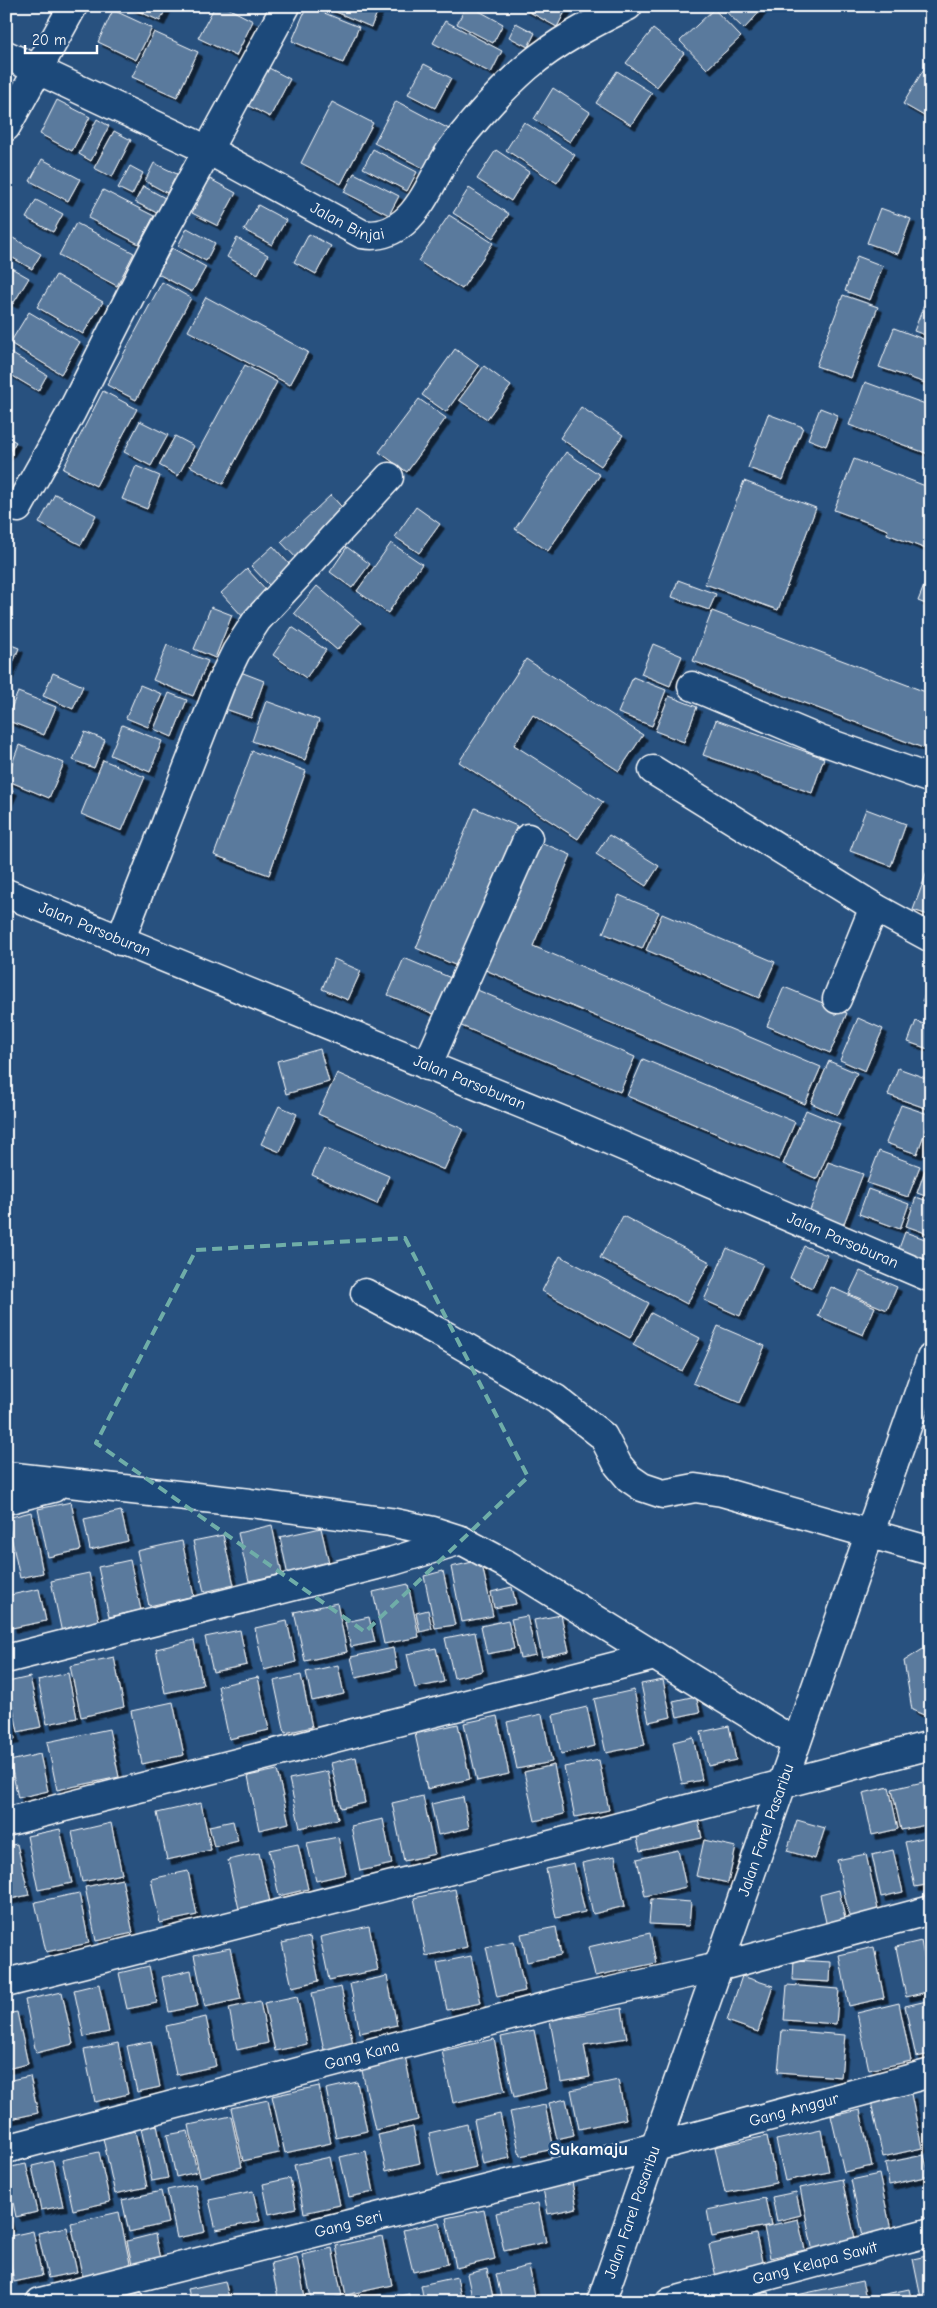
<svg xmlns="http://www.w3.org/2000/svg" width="937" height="2308" font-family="'Comic Neue',sans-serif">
<defs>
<filter id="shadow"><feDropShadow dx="4.5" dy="4.5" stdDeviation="0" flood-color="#0009"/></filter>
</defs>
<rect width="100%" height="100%" fill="#28517f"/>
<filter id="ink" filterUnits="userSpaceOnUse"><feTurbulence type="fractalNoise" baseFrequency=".02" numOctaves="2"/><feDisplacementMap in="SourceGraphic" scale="10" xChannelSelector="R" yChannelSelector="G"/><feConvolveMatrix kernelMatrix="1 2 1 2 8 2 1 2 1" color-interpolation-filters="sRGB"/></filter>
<g filter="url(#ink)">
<path fill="#5a7a9d" stroke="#fff" filter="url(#shadow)" d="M127,6H167L160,21Z
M215,6H224L253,21L236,56L198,38Z
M307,6L359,27L343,63L292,41Z
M322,6H380L371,27Z
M466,6H470L503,24L493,43L457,24Z
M525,6H568L557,27L524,9Z
M720,6H765L744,29Z
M714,9L741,37L707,69L680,41Z
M113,10L152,28L136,60L98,42Z
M445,21L502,51L491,73L433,43Z
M516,23L535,33L528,47L509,37Z
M653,29L684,53L657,87L626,63Z
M154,32L198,52L177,97L132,77Z
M424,64L451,78L435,108L408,94Z
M267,67L290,79L270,117L247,105Z
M925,67L931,70V120L903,104Z
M617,71L652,93L631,125L596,103Z
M553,88L590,112L570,142L534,119Z
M57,100L90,117L72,151L40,134Z
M396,101L451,130L429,171L374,143Z
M332,102L373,123L341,184L301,163Z
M97,119L109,126L91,161L79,154Z
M524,122L575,155L557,183L506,150Z
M114,131L131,140L112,177L94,168Z
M373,149L417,172L407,191L363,168Z
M496,150L529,172L511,201L477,179Z
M42,159L80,179L68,201L30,181Z
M154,163L177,174L167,193L145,181Z
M130,166L143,173L132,195L118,188Z
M354,173L399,196L389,215L344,192Z
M210,179L236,193L218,226L192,213Z
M143,186L165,198L157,213L135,202Z
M469,188L509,214L493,238L453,213Z
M103,190L154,216L139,244L88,218Z
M36,200L63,214L53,232L26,218Z
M258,205L286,220L272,245L244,230Z
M880,208L911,219L898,254L867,243Z
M449,215L493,243L462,289L418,261Z
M76,223L134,253L117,286L59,255Z
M187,228L215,243L206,261L178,246Z
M6,234L41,254L32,269L6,254Z
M309,234L331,246L316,274L294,262Z
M237,238L268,255L258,274L227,257Z
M172,248L206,267L192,292L158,274Z
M857,256L883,266L870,300L845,291Z
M6,265L29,278L13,304L6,300Z
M56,275L103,302L83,334L37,307Z
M162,282L191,298L136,400L107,385Z
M931,287V337L914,331Z
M843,295L878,307L851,378L816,366Z
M206,297L308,352L290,385L188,331Z
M29,312L80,342L61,374L10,343Z
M894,328L931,342V385L879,367Z
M455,349L479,366L446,412L422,395Z
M6,350L47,375L38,391L6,372Z
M245,365L277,382L223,484L190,466Z
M484,366L511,386L487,419L459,400Z
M865,382L931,406V455L849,425Z
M103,391L137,409L96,486L63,469Z
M419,399L446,418L407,472L379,452Z
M581,407L623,435L601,466L560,438Z
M820,408L838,415L826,446L808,439Z
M768,414L803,427L783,480L748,468Z
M140,421L168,435L151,466L124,452Z
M6,436L16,442L6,458Z
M175,436L194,446L178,476L159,465Z
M566,452L600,475L548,551L515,529Z
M854,459L931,488V551L887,534L888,530L834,510Z
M136,466L160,476L147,509L122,499Z
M744,481L816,508L778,610L705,584Z
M55,494L96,515L81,545L39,523Z
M331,495L348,514L298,560L281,542Z
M416,507L440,524L419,553L395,537Z
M391,543L422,564L388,613L357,591Z
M273,546L291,566L270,586L251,566Z
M347,547L370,564L352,588L330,572Z
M931,568V606L918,601Z
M247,569L270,594L244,618L221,593Z
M678,580L716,594L709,610L672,597Z
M317,586L361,623L337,650L294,613Z
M211,607L232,615L215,658L194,649Z
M712,611L931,694V751L693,661Z
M292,627L326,650L306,678L273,655Z
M6,643L19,648L6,681Z
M653,644L682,656L670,686L641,674Z
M167,645L208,661L193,696L153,680Z
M526,659L643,735L619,771L533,715L514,745L603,802L578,839L459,762Z
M238,671L264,681L251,718L225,709Z
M53,673L83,686L73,709L43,696Z
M633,677L666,690L652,726L618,713Z
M140,685L162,694L148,727L126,718Z
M18,692L56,707L44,735L6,720Z
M169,693L187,700L172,737L154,729Z
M669,696L697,707L684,742L655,731Z
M266,701L319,720L305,760L252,741Z
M716,720L824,758L812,793L703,755Z
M122,725L162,741L150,772L110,755Z
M85,732L105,740L94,768L73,760Z
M19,745L64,763L49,798L6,780Z
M252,751L306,771L269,875L214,855Z
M103,760L145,777L122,831L81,814Z
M6,787L13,790L6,805Z
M475,808L517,826L457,966L416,948Z
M866,809L906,824L891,866L850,851Z
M609,835L659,866L646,886L596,854Z
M538,841L571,855L533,946L821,1067L805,1104L483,969Z
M931,861V916L913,910Z
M619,895L659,912L642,949L603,933Z
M662,914L775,962L759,998L646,950Z
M404,958L451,978L436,1015L388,995Z
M334,959L361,971L348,1000L322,989Z
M931,979V1004L922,1001Z
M784,987L847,1013L830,1053L767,1026Z
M475,989L635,1057L620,1092L459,1025Z
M858,1018L883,1029L865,1071L840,1060Z
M916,1021L931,1027V1050L908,1042Z
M320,1049L329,1082L286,1094L277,1061Z
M643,1059L795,1122L779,1160L627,1096Z
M829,1061L857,1073L838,1115L811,1103Z
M898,1068L931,1080V1110L888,1095Z
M337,1073L463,1129L444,1170L318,1114Z
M901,1105L931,1115L917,1154L886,1143Z
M279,1106L297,1114L280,1152L261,1144Z
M806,1110L840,1124L817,1179L783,1164Z
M324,1148L389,1176L377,1204L312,1175Z
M879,1151L920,1166L908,1197L867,1183Z
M828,1162L863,1174L843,1226L809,1213Z
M925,1170L931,1172V1198L917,1193Z
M868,1189L909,1204L900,1229L859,1214Z
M916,1197L931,1202V1235L906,1226Z
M623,1216L710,1262L687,1304L600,1258Z
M905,1232L931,1241L925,1264L897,1254Z
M804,1246L827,1255L812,1288L790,1278Z
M727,1248L763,1264L740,1316L704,1300Z
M560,1256L649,1303L630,1338L542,1291Z
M860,1271L897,1287L887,1310L849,1294Z
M831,1287L875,1307L863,1335L818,1316Z
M651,1313L700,1338L682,1371L633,1345Z
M718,1326L765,1346L740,1403L693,1383Z
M71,1502L81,1550L48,1557L38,1509Z
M121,1511L128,1541L90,1550L84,1519Z
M31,1512L43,1573L20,1578L7,1518Z
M272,1525L282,1574L249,1581L238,1533Z
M321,1528L330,1567L288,1576L280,1537Z
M223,1535L234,1585L204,1592L193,1541Z
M182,1541L194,1596L149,1606L137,1551Z
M130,1560L141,1610L109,1617L98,1567Z
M481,1560L493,1616L462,1622L451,1567Z
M443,1571L455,1625L435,1628L424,1576Z
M89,1573L100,1625L62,1633L51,1581Z
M408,1584L419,1637L384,1644L373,1592Z
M512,1587L516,1604L494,1608L491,1592Z
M39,1589L46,1621L12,1628L6,1596Z
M337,1603L347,1652L305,1661L294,1612Z
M428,1610L432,1629L420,1632L416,1613Z
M561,1615L569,1651L542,1657L534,1620Z
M527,1616L536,1655L520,1658L511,1619Z
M369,1617L375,1642L351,1647L345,1622Z
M508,1620L514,1649L487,1654L481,1626Z
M287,1621L296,1662L264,1670L255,1628Z
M240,1630L247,1665L213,1672L205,1637Z
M475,1632L483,1671L454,1678L445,1638Z
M194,1640L203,1685L165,1693L156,1649Z
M931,1644V1718L912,1710L904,1661Z
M393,1648L397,1669L356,1678L351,1657Z
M436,1648L444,1682L415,1688L407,1654Z
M114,1657L124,1707L81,1717L70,1666Z
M338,1665L344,1694L312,1701L306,1672Z
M68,1673L77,1718L47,1724L38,1680Z
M301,1675L312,1727L285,1733L274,1681Z
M30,1677L41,1727L18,1732L8,1682Z
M258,1677L269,1730L229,1739L218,1686Z
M663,1680L671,1717L649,1722L641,1684Z
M634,1690L645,1745L606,1753L594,1699Z
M6,1695L15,1739L6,1741Z
M696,1696L700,1712L677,1717L673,1701Z
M173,1702L184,1755L142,1764L131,1711Z
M587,1707L595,1746L561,1754L553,1715Z
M542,1714L552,1762L517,1769L507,1722Z
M497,1716L509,1774L477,1781L464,1723Z
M458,1724L470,1779L427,1789L415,1734Z
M729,1726L736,1760L708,1766L701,1732Z
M109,1729L119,1777L57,1790L47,1742Z
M693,1737L702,1780L682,1784L673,1742Z
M40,1754L48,1791L18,1798L10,1761Z
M356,1757L365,1803L341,1808L331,1763Z
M599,1760L609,1810L575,1817L564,1767Z
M554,1765L564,1814L535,1821L524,1772Z
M277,1770L289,1823L259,1830L248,1776Z
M328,1771L338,1819L300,1828L289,1779Z
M923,1782L931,1824L901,1830L892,1789Z
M889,1787L898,1829L872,1835L863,1793Z
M423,1796L435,1854L404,1861L392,1803Z
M463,1797L469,1828L438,1835L431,1804Z
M201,1803L211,1850L167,1860L157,1813Z
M697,1815L702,1838L640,1851L635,1829Z
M383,1819L392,1864L360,1871L351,1826Z
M797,1820L825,1828L815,1859L787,1851Z
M233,1821L238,1841L214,1847L209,1826Z
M111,1823L122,1874L82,1882L72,1832Z
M60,1829L72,1883L38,1890L27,1836Z
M931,1836V1884L915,1887L905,1842Z
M338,1837L346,1874L316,1881L307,1843Z
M704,1840L736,1847L728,1883L696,1876Z
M17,1844L29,1895L6,1900V1846Z
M298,1844L308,1889L279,1896L269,1850Z
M678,1850L686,1887L645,1896L637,1859Z
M893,1850L903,1892L881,1897L872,1855Z
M259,1853L270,1902L239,1909L228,1860Z
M866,1854L879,1914L850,1920L837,1860Z
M615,1856L625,1906L593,1914L582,1863Z
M574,1863L585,1912L556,1918L546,1869Z
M188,1871L197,1915L160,1923L151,1879Z
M122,1879L133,1933L96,1941L85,1887Z
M455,1889L467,1947L426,1956L414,1898Z
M839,1890L846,1923L827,1927L820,1895Z
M79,1893L89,1943L46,1952L35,1902Z
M651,1899L691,1902L689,1926L649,1924Z
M369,1926L378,1970L329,1980L320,1937Z
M556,1927L561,1955L527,1962L521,1934Z
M650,1933L656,1963L595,1976L588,1947Z
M310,1937L319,1981L292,1987L282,1943Z
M514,1941L525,1991L497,1997L486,1947Z
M921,1941L931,1991L906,1997L896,1947Z
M874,1947L884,1998L849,2006L839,1955Z
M230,1948L241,1999L205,2007L194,1955Z
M471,1956L481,2003L447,2010L437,1963Z
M794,1960L831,1962L830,1982L793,1980Z
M149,1966L157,2003L127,2009L119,1973Z
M191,1970L198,2006L169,2012L162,1977Z
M387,1976L397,2025L360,2033L350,1984Z
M742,1976L773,1986L758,2032L727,2021Z
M99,1984L109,2032L84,2037L74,1990Z
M787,1985L839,1989L836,2024L784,2020Z
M341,1987L353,2044L324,2050L312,1993Z
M62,1992L73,2044L36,2053L25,2000Z
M297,1996L307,2044L275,2051L264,2003Z
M931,2000V2054L916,2057L905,2006Z
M260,2001L268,2043L237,2050L229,2008Z
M899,2003L911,2061L869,2070L857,2013Z
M622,2008L627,2038L584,2045L590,2077L561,2082L550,2020Z
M17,2012L28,2064L6,2069V2014Z
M206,2017L216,2066L176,2075L166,2026Z
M534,2030L546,2089L514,2097L501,2037Z
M782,2030L845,2035L841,2077L778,2072Z
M494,2039L505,2091L453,2103L442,2051Z
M151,2041L160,2087L137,2092L127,2046Z
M118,2043L128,2094L95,2102L84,2050Z
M405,2056L418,2120L375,2130L361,2066Z
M30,2076L38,2113L6,2120V2081Z
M618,2080L626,2119L579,2129L571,2090Z
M357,2082L367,2131L336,2138L326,2089Z
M319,2086L331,2143L285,2153L272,2096Z
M931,2093V2127L924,2095Z
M911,2094L922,2148L883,2157L871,2102Z
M566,2099L574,2135L557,2139L549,2103Z
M268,2100L279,2153L243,2161L231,2108Z
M545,2105L554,2149L520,2156L510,2112Z
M860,2110L872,2166L844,2172L831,2116Z
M500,2114L510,2158L483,2164L474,2120Z
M231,2116L242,2167L200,2177L189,2125Z
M467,2124L476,2167L438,2176L429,2133Z
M157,2125L168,2178L152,2181L141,2128Z
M413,2127L420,2163L386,2171L378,2135Z
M821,2130L829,2172L785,2181L776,2140Z
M135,2131L147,2187L115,2194L103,2138Z
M188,2131L197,2172L176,2177L167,2135Z
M767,2136L776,2183L725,2193L715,2147Z
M366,2151L374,2192L349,2197L340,2157Z
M99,2152L110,2202L73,2210L62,2160Z
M924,2155L929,2176L889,2185L885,2163Z
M330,2157L340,2205L304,2213L294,2165Z
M53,2161L63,2206L41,2210L32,2166Z
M26,2164L37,2212L16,2217L6,2168Z
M879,2174L891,2230L863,2236L851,2180Z
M290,2178L296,2208L269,2214L263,2184Z
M842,2179L856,2243L813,2252L800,2188Z
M572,2182L577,2208L548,2214L543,2189Z
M195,2184L205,2232L177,2238L167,2190Z
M161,2191L168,2223L129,2232L122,2200Z
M253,2191L260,2221L216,2230L209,2200Z
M796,2192L801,2215L777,2221L772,2197Z
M765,2198L771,2225L712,2237L707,2210Z
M538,2203L546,2242L504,2251L496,2213Z
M6,2210L10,2227L6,2228Z
M484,2210L495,2259L456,2268L446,2218Z
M119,2212L132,2273L84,2283L71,2223Z
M798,2219L805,2250L770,2258L764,2227Z
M439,2222L448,2264L413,2272L403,2230Z
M67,2227L77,2272L48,2278L38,2233Z
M33,2231L42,2276L14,2282L6,2237Z
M155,2234L160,2259L132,2265L127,2241Z
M756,2234L763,2266L716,2277L709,2245Z
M382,2236L392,2285L346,2295L336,2246Z
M332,2248L342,2296L312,2302L302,2255Z
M931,2255V2295L921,2298L913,2259Z
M297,2257L306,2302H279L271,2263Z
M529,2266L536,2300L502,2302L496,2274Z
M487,2269L494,2302H473L467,2274Z
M457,2277L462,2302H424L421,2285Z
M225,2281L230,2302H191L188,2289Z
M862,2281L867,2302H784L783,2298Z
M909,2289L912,2302H882L881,2295Z
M142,2292L144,2302H97Z
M769,2292L771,2302H729V2300Z
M409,2294L410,2302H377V2301Z"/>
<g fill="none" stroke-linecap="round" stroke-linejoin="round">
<defs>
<g id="minor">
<path id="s1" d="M6,55L208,150L362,234C378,237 391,233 404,222C427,202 436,169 454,146C476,118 501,90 527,67C556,42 593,23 628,6"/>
<path d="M6,127L73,6"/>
<path d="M18,508L71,413L156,245L286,6"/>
<path d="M692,686L820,740L931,779"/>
<path d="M653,770L874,907L931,938"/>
<path id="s2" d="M6,893L576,1126L931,1278"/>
<path d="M120,941L220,685L236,652L257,620L389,477"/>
<path d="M837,999L874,907"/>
<path d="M427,1066L528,838"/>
<path d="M365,1293L446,1336L556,1399L603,1436L618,1465L629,1478L642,1487L663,1494L695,1488L722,1492L931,1551"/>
<path d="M6,1476L250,1503L390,1522L433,1531L461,1540L506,1564L796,1743"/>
<path d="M6,1500L53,1488"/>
<path d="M6,1659L393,1561L461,1540"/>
<path d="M6,1822L655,1656"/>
<path d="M6,1983L550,1845L931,1745"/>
<path id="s3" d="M6,2149L567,2001L718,1967L931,1910"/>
<path id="s4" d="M40,2302L655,2147L931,2073"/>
<path id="s5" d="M601,2302L931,1358"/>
<path id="s6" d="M670,2302L931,2232"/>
</g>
</defs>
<use href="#minor" stroke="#fff" stroke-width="31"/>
<use href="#minor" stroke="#1f4a7a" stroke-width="28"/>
</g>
</g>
<path fill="none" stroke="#6fada8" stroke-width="4" stroke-dasharray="10 6" stroke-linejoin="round" d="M405,1238L528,1477L365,1632L96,1443L196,1250Z"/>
<g text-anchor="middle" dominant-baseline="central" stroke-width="5" stroke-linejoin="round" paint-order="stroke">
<g font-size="16" fill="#fff" stroke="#1f4a7a">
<text stroke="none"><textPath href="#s1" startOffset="381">Jalan Binjai</textPath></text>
<text stroke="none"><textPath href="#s2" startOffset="96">Jalan Parsoburan</textPath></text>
<text stroke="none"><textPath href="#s2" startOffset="501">Jalan Parsoburan</textPath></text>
<text stroke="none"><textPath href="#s2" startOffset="906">Jalan Parsoburan</textPath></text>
<text stroke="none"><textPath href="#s5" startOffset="500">Jalan Farel Pasaribu</textPath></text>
<text stroke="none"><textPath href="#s3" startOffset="368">Gang Kana</textPath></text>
<text stroke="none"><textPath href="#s4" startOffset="778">Gang Anggur</textPath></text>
<text stroke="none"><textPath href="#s5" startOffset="95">Jalan Farel Pasaribu</textPath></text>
<text stroke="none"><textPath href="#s4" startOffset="318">Gang Seri</textPath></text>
<text stroke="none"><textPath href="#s6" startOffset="150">Gang Kelapa Sawit</textPath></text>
</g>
<g font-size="19" font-weight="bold" fill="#fff" stroke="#1f4a7a">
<text x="589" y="2149">Sukamaju</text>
</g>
</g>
<rect width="937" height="2308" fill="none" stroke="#1f4a7a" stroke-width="25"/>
<rect x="12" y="12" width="912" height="2283" fill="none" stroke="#fff" stroke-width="2" filter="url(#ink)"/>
<path d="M25 45v8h72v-8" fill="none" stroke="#ffffff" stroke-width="2.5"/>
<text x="32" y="45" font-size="15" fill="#ffffff" stroke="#1f4a7a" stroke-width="4" paint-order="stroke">20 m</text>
</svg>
